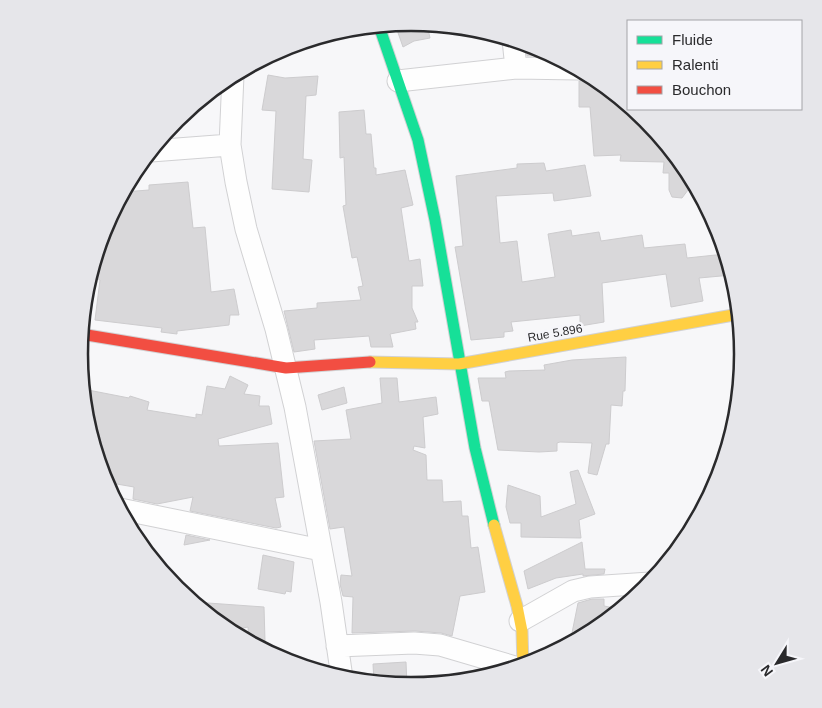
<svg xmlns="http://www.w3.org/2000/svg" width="822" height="708" font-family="Arial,sans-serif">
<rect width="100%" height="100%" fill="#f7f7f9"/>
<path fill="#d9d8da" stroke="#cdccce" d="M411,22L427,24L430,38L414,41L403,47L395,24Z
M526,44L538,48L551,55L527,56Z
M268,75L285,78L318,76L316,95L306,96L303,159L312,160L309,192L272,189L276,111L262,110Z
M589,75L628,106V109H632L646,120L687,170L697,190H688L682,198L672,197L669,190V173H663L664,162L620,161L621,155L594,156L590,107H579V81L584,80Z
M364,110L366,134H371L374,168H376V175L405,170L413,205L401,208L409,261L420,259L423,286H412V308L418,322H415L416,329L390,334L393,347H371L369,336L314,340L315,349L294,352L284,311L317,308V303L361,300L358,287L363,286L357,257L352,258L343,206L346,205L344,157L340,158L339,112Z
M544,163L546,171L585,165L591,196L554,201L553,193L496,196L500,243L517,241L522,282L555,277L548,234L571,230L572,236L599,232L601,241L642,235L644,248L685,244L687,258L725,254L732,275L699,278L703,301L671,307L666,274L602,283L604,322L580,326V315L511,322L513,331L504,332V337L471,340L455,247L463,246L456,176L517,168V164Z
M188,182L193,228L205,227L211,292L234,289L239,315H230L229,325L177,331V334L161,332L162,328L95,320L100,280L98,279L101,239L105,227L123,192L149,190V185Z
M626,357L625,391H623L622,406L611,405L609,444H606L597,475L588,473L592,443L560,442L557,443V451L539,452L498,450L489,401H482L478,378H506L505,372L509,371L545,370L544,365L572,360Z
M230,376L248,385L244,394L260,396L259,406H269L272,424L218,439L219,446L278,443L284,497L275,498L281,527L276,528L190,511L193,497L157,504L133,499L134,487L105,482L86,418L83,389L129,398L130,396L149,402L147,410L196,418V414L202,415L207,386L225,389Z
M380,378H397L399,402L436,397L438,414L423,417L425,448L414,446L413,450L426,455L427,480H442L443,502L461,501L462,516H468L471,548L478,547L485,592L460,596L452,636L441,633L415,631L352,633L353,597L343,596L340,584L341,575L352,576L344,527L330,529L314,441L351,439L346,410L382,403Z
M344,387L347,403L322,410L318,395Z
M578,470L595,514L579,520L581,538L521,537V523H510L506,507L508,485L540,496L541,517L576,504L570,472Z
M186,535L210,540L184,545Z
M582,542L585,569H605L604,574L583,576V574L556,578L528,589L524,571Z
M263,555L294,562L291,592L286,591L285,594L258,589Z
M592,599H604V606L620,609L595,630L570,643L578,603Z
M194,602L264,607L265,641L249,640L248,627L229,631L227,629Z
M406,662L407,685L374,682L373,664Z"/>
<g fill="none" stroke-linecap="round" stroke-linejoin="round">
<defs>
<path id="street" d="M516,68L578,69
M233,75L230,145L236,182L246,229L276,329L295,407L331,602L342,678
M398,81L516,68L513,40
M151,151L230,145
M120,509L321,550
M520,621L573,591L590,587L650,583
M337,646L414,643L440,645L515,667"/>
<path id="fast" d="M379,26L418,140L435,220L475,448L494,525"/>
<path id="slow" d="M370,362L459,364L739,314
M494,525L517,606L522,631L523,665"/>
<path id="jam" d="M81,334L286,368L370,362"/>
</defs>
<use href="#street" stroke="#d1d1d3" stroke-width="23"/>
<use href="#fast" stroke="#d1d1d3" stroke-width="13"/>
<use href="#slow" stroke="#d1d1d3" stroke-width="13"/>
<use href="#jam" stroke="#d1d1d3" stroke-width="13"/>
<use href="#street" stroke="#fefefe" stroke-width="21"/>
<use href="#fast" stroke="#16e098" stroke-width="11"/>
<use href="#slow" stroke="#ffcf43" stroke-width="11"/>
<use href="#jam" stroke="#f24e42" stroke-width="11"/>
</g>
<g text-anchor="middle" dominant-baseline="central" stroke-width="5" stroke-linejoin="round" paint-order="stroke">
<g font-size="12" fill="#2a2a2c" stroke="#f6f6fa">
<text transform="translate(555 333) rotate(-10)">Rue 5.896</text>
</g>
</g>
<path d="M0 0H822V708H0ZM88 354a323 323 0 1 1 646 0a323 323 0 1 1-646 0Z" fill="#e6e6ea" fill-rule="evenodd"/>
<path fill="none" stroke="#2a2a2c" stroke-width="2.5" d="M88 354a323 323 0 1 1 646 0a323 323 0 1 1-646 0Z"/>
<rect x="627" y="20" width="175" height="90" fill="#f6f6fa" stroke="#a4a4a8"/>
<rect x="637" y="36" width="25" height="8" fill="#16e098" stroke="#a4a4a8"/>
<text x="672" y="45" font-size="15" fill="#2a2a2c">Fluide</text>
<rect x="637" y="61" width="25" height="8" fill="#ffcf43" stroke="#a4a4a8"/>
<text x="672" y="70" font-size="15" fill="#2a2a2c">Ralenti</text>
<rect x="637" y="86" width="25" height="8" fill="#f24e42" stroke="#a4a4a8"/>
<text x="672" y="95" font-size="15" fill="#2a2a2c">Bouchon</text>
<g transform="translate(777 663) rotate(233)" stroke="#f6f6fa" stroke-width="4" paint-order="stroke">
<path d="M0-4L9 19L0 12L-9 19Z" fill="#2a2a2c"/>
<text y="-8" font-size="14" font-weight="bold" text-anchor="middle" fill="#2a2a2c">N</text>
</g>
</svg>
